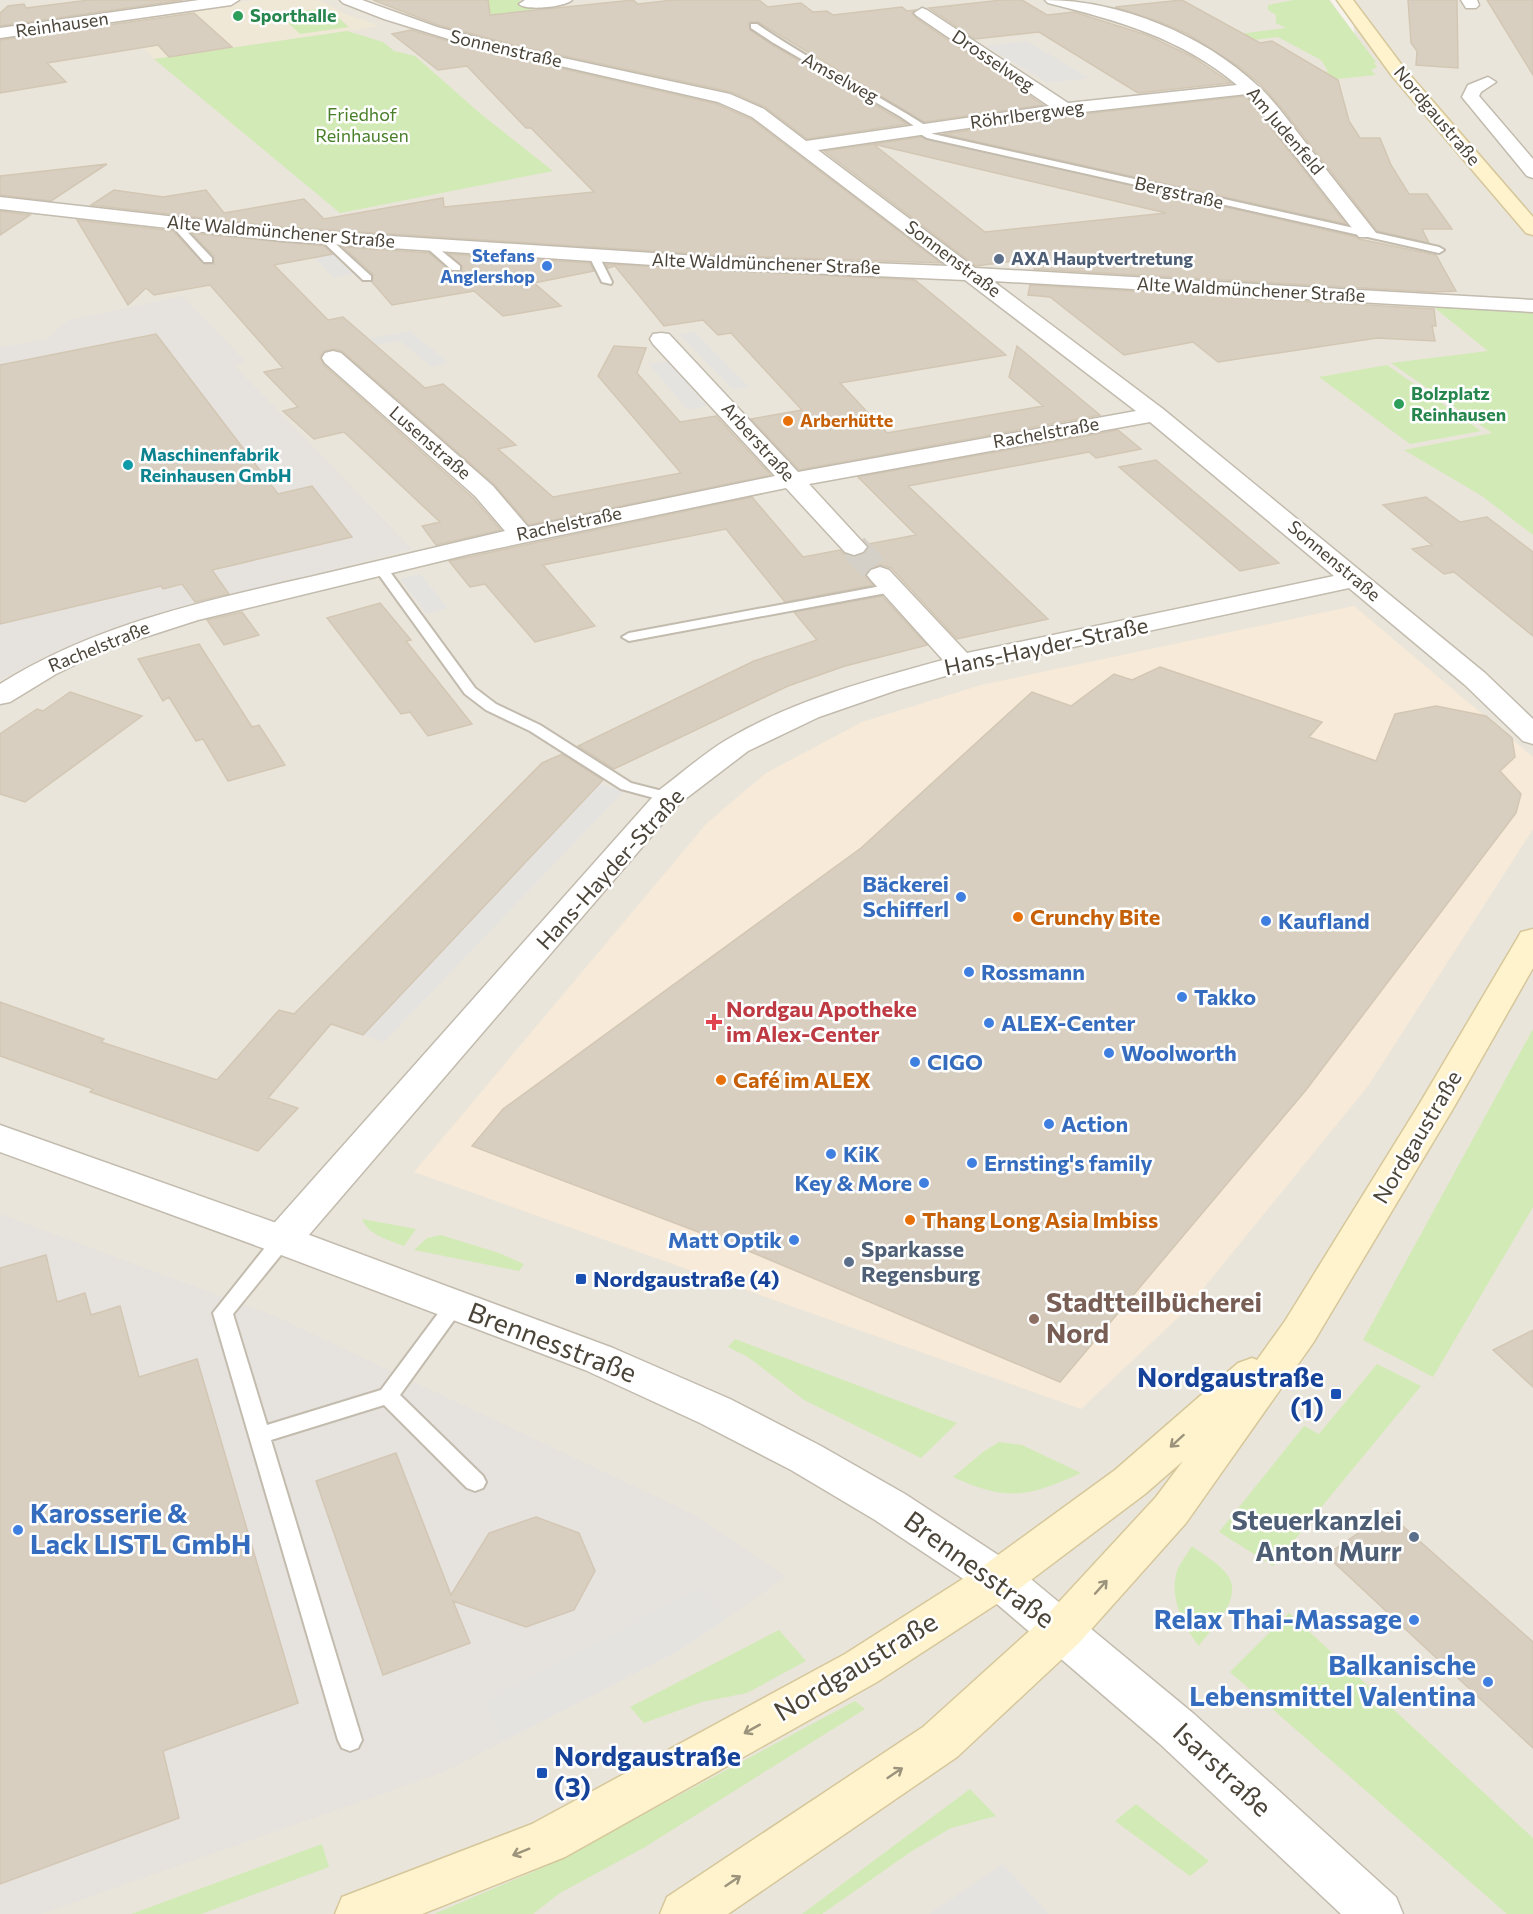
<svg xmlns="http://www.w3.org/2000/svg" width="1533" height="1914" font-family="Commissioner,sans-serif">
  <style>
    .residential { fill: #eae5da }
    .commercial { fill: #f7ead8 }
    .industrial { fill: #e6e2dd }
    .education { fill: #efe8d6 }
    .green { fill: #d2eab5 }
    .parking { fill: #e5e3e0 }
    .building { fill: #d8cfc1; stroke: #d3c7b4; stroke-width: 1.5 }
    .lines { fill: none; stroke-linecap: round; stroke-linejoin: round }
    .minor-tunnel { stroke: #d4d0c8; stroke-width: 28; stroke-dasharray: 28 14; stroke-linecap: butt }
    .service-casing { stroke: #c2bbae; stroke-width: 4 }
    .minor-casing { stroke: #c2bbae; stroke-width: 3 }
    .tertiary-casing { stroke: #c2bbae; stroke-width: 3 }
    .secondary-casing { stroke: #d6c79b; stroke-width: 3 }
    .service { fill: #fff; fill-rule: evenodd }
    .minor { fill: #fff; fill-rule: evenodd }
    .tertiary { fill: #fff; fill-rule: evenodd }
    .secondary { fill: #fff3cd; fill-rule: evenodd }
    .oneway { stroke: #9c937c }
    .leisure-dot { fill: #2e9e5b; stroke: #fff; stroke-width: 2 }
    .service-dot { fill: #5c6f8a; stroke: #fff; stroke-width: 2 }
    .shop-dot { fill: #3f7fe0; stroke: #fff; stroke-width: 2 }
    .food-dot { fill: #e8710a; stroke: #fff; stroke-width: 2 }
    .culture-dot { fill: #0f9aa8; stroke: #fff; stroke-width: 2 }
    .health-dot { fill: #e0444e; stroke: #fff; stroke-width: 2 }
    .transit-dot { fill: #1a4fb4; stroke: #fff; stroke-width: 2 }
    .education-dot { fill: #8d6e63; stroke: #fff; stroke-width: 2 }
    .labels { text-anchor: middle; stroke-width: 5; stroke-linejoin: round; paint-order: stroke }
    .far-leisure-label { font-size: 18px; font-weight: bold; fill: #27864d; stroke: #fff; text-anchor: start }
    .far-street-label { font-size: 18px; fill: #4b4439; stroke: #fff }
    .far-park-label { font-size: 18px; fill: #4a7f2a; stroke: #fff }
    .far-shop-label { font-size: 18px; font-weight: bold; fill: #366cbe; stroke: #fff; text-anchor: end }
    .far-service-label { font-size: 18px; font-weight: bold; fill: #4e5e75; stroke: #fff; text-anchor: start }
    .far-food-label { font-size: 18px; font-weight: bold; fill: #c56008; stroke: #fff; text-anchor: start }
    .far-culture-label { font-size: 18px; font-weight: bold; fill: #0d838f; stroke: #fff; text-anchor: start }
    .street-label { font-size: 22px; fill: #4b4439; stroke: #fff }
    .shop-label { font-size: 22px; font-weight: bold; fill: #366cbe; stroke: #fff; text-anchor: start }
    .food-label { font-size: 22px; font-weight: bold; fill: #c56008; stroke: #fff; text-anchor: start }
    .health-label { font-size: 22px; font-weight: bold; fill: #be3a42; stroke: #fff; text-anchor: start }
    .service-label { font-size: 22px; font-weight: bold; fill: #4e5e75; stroke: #fff; text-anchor: start }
    .transit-label { font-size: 22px; font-weight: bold; fill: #164399; stroke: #fff; text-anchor: start }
    .near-education-label { font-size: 27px; font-weight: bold; fill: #785e54; stroke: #fff; text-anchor: start }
    .near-street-label { font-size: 27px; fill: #4b4439; stroke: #fff }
    .near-transit-label { font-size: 27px; font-weight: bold; fill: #164399; stroke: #fff; text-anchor: end }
    .near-shop-label { font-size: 27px; font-weight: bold; fill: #366cbe; stroke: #fff; text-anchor: end }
    .near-service-label { font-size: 27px; font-weight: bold; fill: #4e5e75; stroke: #fff; text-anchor: end }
  </style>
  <rect width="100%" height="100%" fill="#f6f3ec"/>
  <path class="residential" d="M0,0h1330l25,35 -7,-35h185v1914h-1533z"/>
  <path class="commercial" d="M1354,606l179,151v72l-165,257 -183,225 -104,98 -667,-237 293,-349 59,-50 96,-51 119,-37z"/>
  <path class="industrial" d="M183,296l62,65 -11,4 178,184 -280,72 -85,34 -47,25v-333l47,-8 21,-19z
    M0,1214l277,103 418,198 91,62 -108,74 -234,121 -403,142h-41z"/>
  <path class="education" d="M255,0h64l26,14 35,12 -226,33 -36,-38z"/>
  <path class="green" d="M422,0h97l27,20 -63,11z
    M1294,0h35l47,62 -2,1 3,4 -6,3 5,5 -39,4 -13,-7 4,-1 -7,-11 -43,-23 -59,7 -11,-6 78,-10 -10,-5v-8l-8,-5v-5z
    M327,8l22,19 -49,7 -21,-20z
    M347,31l36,11 11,9 21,5 67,59 71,56 -213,42 -186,-154z
    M1435,305l98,6v224l-51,-39 -78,-46 88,-17 -101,-70 97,-12 -52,-42z
    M1387,365l94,66 -71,13 -91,-67z
    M1533,1029v178l-100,170 -70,-37z
    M362,1219l54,10 -12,17c-15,-6 -36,-11 -42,-27z
    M441,1235l58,18 25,11 -5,7 -105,-21 13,-12z
    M735,1339l222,84 -36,35 -117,-58 -56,-43 -20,-10z
    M1377,1364l44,22 -148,180 -54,-34 85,-106 15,8z
    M999,1442l23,3 59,28c-53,24 -73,29 -128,4l30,-25z
    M1192,1546c10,8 25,16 34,27 20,24 -13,53 -27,73 -16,-21 -30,-48 -22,-75 3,-8 10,-17 15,-25z
    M1289,1613l244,225v76h-26l-277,-242z
    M779,1630l27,31 -59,32 -45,9 -58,21 -14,-16z
    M855,1701l10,8 -220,138 -85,46 -27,21h-99l115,-49z
    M970,1789l26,27 -45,12 -39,23 -90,63h-20z
    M1136,1804l73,57 -19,15 -75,-55z
    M322,1844l7,23 -128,47h-70z"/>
  <path class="parking" d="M1027,41l62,37 -41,5 -62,-37z
    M323,244l30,30 -19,4 -29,-30z
    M410,331l38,31 -16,5 -32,-26 -61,10 -3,-6z
    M695,332l54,55 -17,2 -53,-55z
    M669,361l38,45 -20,4 -38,-46z
    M420,574l28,34 -21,6 -27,-35z
    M600,784l24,7 -240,251 -21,-7z
    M700,1588l26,31 -48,32 -174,90 -19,-39z
    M1003,1864l46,50h-120z"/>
  <path class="building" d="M89,0h94l-183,26v-13l8,-7 16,-2 2,4z
    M373,0h115l2,15 143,-15 5,4 35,-4h86l9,7 33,-4 12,9 14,-1 6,4 69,-8 5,4 8,-1 -3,3 4,5 127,87 -119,17 -166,-100h-9l1,8 21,14 136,80 -100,15 -42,-32 -34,-15 -213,-46 -80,-21z
    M1002,0h20l25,15 27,-3 73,23 46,22 38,26 -93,10 -99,-61 -64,7 -46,-31z
    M1182,0l78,43 12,-2 66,39 11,41 11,17h20l11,27 18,29h18l25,35h-30l7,14 -52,-12 -93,-120 -24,-27 -22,-18 -50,-32 -28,-12 -45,-15z
    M1408,0h49l1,68 -42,-3 1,-14 -6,-8z
    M1487,0h46v75z
    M194,13l38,34 -63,10 -11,-12 -111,18 19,19 -66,11v-53z
    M411,30l57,17 249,57 34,15 190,144 -227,-8 -431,-28 -192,-22 23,-15 49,7 43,-7 18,23 80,-14 20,20 119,-21 1,9 150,-15 -63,-64h-5l-59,-62 -29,4 -46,-36z
    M1246,96l100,128 -403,-90 122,-18z
    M921,137l435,100 3,2 77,16 20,36 -24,1 -398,-23 2,-11 -60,8 -152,-115 49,-7 112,88 181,-19 -293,-69z
    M107,164l-56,37 -51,-6v-19z
    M0,211l30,4 -30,20z
    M77,220l96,11 31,33h10v-8l-23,-23 133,13 9,8 -59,11 54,55 15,-3 82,71 18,-4 73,61 -18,4 55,48 128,-24 -83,-97 16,-30 32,2 -9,25 43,49 36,-6 55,59 -242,50 -35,-41 -152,-133 -8,-2 -10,2 -4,6 4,8 149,133 28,32 -65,15 -14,-19 18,-4 -96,-90 -30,7 -31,-28 15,-4 -34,-35 19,-4 -73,-83 -56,10 -8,-7 -18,17z
    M343,247l86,6 23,19h10v-6l-13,-12 141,9 4,8 -60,12 27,23 -58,10 -29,-25 -82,14 -20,-23 1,-8z
    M606,264l309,16 91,75 -166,28 47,50 156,-27 -34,-29 8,-31 83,69 -301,55 -48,-51 51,-9 -71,-77 -13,2 -15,-15 -39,6 -49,-60 -7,2z
    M1030,285l404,24 2,17h-4l3,15 -58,-3 -159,24 -25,-20 -69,13 -74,-58 -22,-2z
    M156,334l122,160 34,-8 40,51 -140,33 17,24 -34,8 -13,-18 -19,5 -2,-3 -161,38v-259z
    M1118,430l23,19 -45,9 -7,-6 -181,34 140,133 -91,20 -66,-71 -10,-3 -11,3 -5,6 8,11 -88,17 -59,-73 -183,36 52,61 -60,16 -50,-58 -15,3 -21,-26 303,-64 51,60 37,-7 4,4 11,3 10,-4 4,-6 -1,-3 48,-9 -58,-58z
    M1156,460l123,103 -39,8 -121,-104z
    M1426,497l34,25 27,-5 46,35v84l-79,-64 -10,2 -32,-25 20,-4 -49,-40z
    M882,596l45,49 -82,21 -57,20 -174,83 -36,-23 176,-85 63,-21 -23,-28z
    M380,603l31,37 -5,1 66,83 -44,12 -18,-24 -9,2 -74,-96z
    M242,612l17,23 -35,10 -17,-25z
    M199,644l53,83 7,-2 26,40 -57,16 -25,-42 -7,2 -27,-44 -6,4 -25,-42z
    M1160,667l162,55 -13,15 67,24 19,-47 41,-8 50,10 26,22 3,19 -15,14 21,23 -5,19 -210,277 -246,292 -309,-130 -279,-106 31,-37 358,-261 171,-156 39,14 43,-32 18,6z
    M70,692l72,24 -117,86 -25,-8v-60l37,-25 6,2z
    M562,754l41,26 -240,255 -32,-11 -63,74 30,10 -40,43 -168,-59 3,-3 -93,-33v-54l104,37 -3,3 116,38 62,-70 15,4 248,-251z
    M46,1255l11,47 28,-9 6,22 29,-9 19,71 58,-18 101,344 -135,48 16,67 -179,66v-616z
    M1533,1330v57l-40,-37z
    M396,1453l55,142 38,-62 47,-16 43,16 16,38 -21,39 -48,17 -73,-26 17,42 -87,32 -67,-194z
    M1388,1513l145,129v106l-207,-193z"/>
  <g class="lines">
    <path class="minor-tunnel" d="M854,547l26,28"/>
    <g class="service-casing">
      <path id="service" d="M751,24h6c55,38 115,67 171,103v4l5,3 506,113 5,3 -5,3 -512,-115 -10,-6v-4l-16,-11 -129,-75 -21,-14z
        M172,222h6l34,36v4h-8l-32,-36z
        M321,236h6l44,40v4h-8l-42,-40z
        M426,243h6l28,23v4h-8l-26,-23z
        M590,254l9,2 13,26 -1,2 -9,-2 -13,-26z
        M380,564l5,1 90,123 21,16 44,21 91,58 43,11 3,3 -3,3 -5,2 -48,-13 -91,-58 -44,-21 -21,-16 -91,-126z
        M892,584l5,1 2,3 -2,3 -268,50 -7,-4 7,-4z
        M282,1233l7,2 3,5 -3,5 -56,69 34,111 114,-35 67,-90 7,-2 7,2 3,5 -65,90 83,81 3,6 -3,6 -8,3 -8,-3 -83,-83 -113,35 91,300 -4,8 -8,3 -8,-3 -4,-8 -125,-427 62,-78z"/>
    </g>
    <g class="minor-casing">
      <path id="minor" d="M340,0h22l75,27 80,21 213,46 34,15 42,32 243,-35 -132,-90 -3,-3 8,-5 5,2 141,93 169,-18c-55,-47 -121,-65 -189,-82l-3,-3c75,0 159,35 213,86 18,16 32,37 47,56 22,29 45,58 68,87l3,4 -3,4h-14l-112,-143 -182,20 -247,36 157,118 558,32v12l-540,-31 170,128 322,264 48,46v25l-10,-3 -58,-56 -116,-97 -383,82 -69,20 -78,27 -71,34 -68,52 -384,447 -14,4 -14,-4 -5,-10 5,-10 390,-439c23,-17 46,-38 70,-52 66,-39 142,-59 215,-79l-72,-80 -4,-5 4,-5 9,-3 9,3 78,83 367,-77 -184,-154 -341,62 58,63 -4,5 -9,3 -9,-3 -59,-64 -316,66 -272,66 -93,30 -49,24 -46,28 -10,2v-20c96,-60 205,-83 314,-108 64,-15 127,-30 191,-45l-30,-35 -150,-133 -3,-5 3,-5 8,-2 8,2 152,133 35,41 247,-51 -122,-132 -3,-5 3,-5 8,-1 8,1 129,138 338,-61 -171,-131 -251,-11 -431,-28 -283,-32v-12l283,32 431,28 234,9 -196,-149 -34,-15 -250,-57 -84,-26 -41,-16z
        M525,0h47c-7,7 -46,11 -53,4z
        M1461,0h16l2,5 -3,3h-10z
        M1488,77l8,5 -15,10 -2,4 54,63v19l-6,-2 -65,-79 6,-12z"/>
    </g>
    <g class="tertiary-casing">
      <path id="tertiary" d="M199,0h40l-8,5 -231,33v-10z
        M0,1125l296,105 317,118 117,51 91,47 84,48 110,72 179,148 202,183 7,17h-62l-181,-170 -177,-152 -108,-72 -84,-50 -91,-47 -115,-53 -317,-120 -268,-98z"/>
    </g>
    <g class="secondary-casing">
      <path id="secondary" d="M1337,0h16l51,68 129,149v18l-7,-2 -134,-157z
        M1533,929v39l-79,139 -141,236 -127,180 -108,121 -121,113 -229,157h-68l7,-17 256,-170 123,-111 110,-119 27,-36 -38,33 -130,98 -138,90 -312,175 -143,57h-87l7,-17 190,-73 313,-170 138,-88 132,-96 123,-107 14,-5 5,2 28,-39 135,-218 97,-164 4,-7z"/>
    </g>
    <use href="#service" class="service"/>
    <use href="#minor" class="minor"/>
    <use href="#tertiary" class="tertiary"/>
    <use href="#secondary" class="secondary"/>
  </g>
  <defs><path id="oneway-shaft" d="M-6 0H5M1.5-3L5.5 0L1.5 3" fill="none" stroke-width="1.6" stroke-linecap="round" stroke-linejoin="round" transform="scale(1.5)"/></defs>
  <g class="oneway">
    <use href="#oneway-shaft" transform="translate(1177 1441) rotate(138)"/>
    <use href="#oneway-shaft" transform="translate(1101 1587) rotate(-48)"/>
    <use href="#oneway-shaft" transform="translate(752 1729) rotate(151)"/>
    <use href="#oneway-shaft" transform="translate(895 1773) rotate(-34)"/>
    <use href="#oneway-shaft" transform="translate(521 1852) rotate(158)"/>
    <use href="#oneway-shaft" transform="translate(733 1881) rotate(-34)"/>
  </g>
  <g class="leisure-dot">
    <circle cx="238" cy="16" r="6"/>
    <circle cx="1399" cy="404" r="6"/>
  </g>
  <g class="service-dot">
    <circle cx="999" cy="259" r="6"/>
    <circle cx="849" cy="1262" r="6"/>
    <circle cx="1414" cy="1537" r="6"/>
  </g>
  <g class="shop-dot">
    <circle cx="547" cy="266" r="6"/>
    <circle cx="961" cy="897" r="6"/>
    <circle cx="1266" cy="921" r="6"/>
    <circle cx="969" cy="972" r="6"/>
    <circle cx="1182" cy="997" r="6"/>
    <circle cx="989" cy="1023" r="6"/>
    <circle cx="1109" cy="1053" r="6"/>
    <circle cx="915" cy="1062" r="6"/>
    <circle cx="1049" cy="1124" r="6"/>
    <circle cx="831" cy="1154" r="6"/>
    <circle cx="972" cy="1163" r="6"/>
    <circle cx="924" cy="1183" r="6"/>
    <circle cx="794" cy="1240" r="6"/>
    <circle cx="18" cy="1530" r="6"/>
    <circle cx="1414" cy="1620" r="6"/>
    <circle cx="1488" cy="1682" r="6"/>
  </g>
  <g class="food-dot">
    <circle cx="788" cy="421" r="6"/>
    <circle cx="1018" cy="917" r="6"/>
    <circle cx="721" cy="1080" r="6"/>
    <circle cx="910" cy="1220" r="6"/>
  </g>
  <circle class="culture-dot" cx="128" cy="465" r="6"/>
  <path class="health-dot" d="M711 1013h6v6h6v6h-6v6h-6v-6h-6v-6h6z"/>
  <g class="transit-dot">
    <rect x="575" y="1273" width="12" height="12" rx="3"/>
    <rect x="1330" y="1388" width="12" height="12" rx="3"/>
    <rect x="536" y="1767" width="12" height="12" rx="3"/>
  </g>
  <circle class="education-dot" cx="1034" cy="1319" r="6"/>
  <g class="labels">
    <g class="far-leisure-label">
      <text x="250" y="22">Sporthalle</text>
      <text x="1411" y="400">Bolzplatz<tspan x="1411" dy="21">Reinhausen</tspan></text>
    </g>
    <g class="far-street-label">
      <text transform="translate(62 25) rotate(-8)" y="6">Reinhausen</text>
      <text transform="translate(506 49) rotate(13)" y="6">Sonnenstraße</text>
      <text transform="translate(993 61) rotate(34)" y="6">Drosselweg</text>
      <text transform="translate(840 78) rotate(29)" y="6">Amselweg</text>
      <text transform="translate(1027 115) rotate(-8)" y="6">Röhrlbergweg</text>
      <text transform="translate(1437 116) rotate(50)" y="6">Nordgaustraße</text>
      <text transform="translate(1285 131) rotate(50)" y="6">Am Judenfeld</text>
      <text transform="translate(1179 193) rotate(13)" y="6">Bergstraße</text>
      <text transform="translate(281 232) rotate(5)" y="6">Alte Waldmünchener Straße</text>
      <text transform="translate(953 259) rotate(37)" y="6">Sonnenstraße</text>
      <text transform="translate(766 264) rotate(2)" y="6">Alte Waldmünchener Straße</text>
      <text transform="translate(1251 290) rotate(3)" y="6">Alte Waldmünchener Straße</text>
      <text transform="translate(1046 433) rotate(-10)" y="6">Rachelstraße</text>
      <text transform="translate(758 442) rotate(48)" y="6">Arberstraße</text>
      <text transform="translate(430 443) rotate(41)" y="6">Lusenstraße</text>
      <text transform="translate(569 524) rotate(-12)" y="6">Rachelstraße</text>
      <text transform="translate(1334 561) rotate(40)" y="6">Sonnenstraße</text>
      <text transform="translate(99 647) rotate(-22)" y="6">Rachelstraße</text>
    </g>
    <g class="far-park-label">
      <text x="362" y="121">Friedhof<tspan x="362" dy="21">Reinhausen</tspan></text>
    </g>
    <g class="far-shop-label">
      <text x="535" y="262">Stefans<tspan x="535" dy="21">Anglershop</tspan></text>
    </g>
    <g class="far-service-label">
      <text x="1011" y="265">AXA Hauptvertretung</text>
    </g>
    <g class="far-food-label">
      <text x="800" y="427">Arberhütte</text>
    </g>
    <g class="far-culture-label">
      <text x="140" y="461">Maschinenfabrik<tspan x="140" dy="21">Reinhausen GmbH</tspan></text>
    </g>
    <g class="street-label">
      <text transform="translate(1046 646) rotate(-12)" y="8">Hans-Hayder-Straße</text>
      <text transform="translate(610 869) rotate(-48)" y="8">Hans-Hayder-Straße</text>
      <text transform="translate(1417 1137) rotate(-59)" y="8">Nordgaustraße</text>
    </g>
    <g class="shop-label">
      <text x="949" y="892" text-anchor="end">Bäckerei<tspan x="949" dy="25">Schifferl</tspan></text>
      <text x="1278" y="929">Kaufland</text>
      <text x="981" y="980">Rossmann</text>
      <text x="1194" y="1005">Takko</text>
      <text x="1001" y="1031">ALEX-Center</text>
      <text x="1121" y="1061">Woolworth</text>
      <text x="927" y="1070">CIGO</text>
      <text x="1061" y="1132">Action</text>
      <text x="843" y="1162">KiK</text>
      <text x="984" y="1171">Ernsting's family</text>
      <text x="912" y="1191" text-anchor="end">Key &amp; More</text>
      <text x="782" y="1248" text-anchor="end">Matt Optik</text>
    </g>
    <g class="food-label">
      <text x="1030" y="925">Crunchy Bite</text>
      <text x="733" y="1088">Café im ALEX</text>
      <text x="922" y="1228">Thang Long Asia Imbiss</text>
    </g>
    <g class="health-label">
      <text x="726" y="1017">Nordgau Apotheke<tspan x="726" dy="25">im Alex-Center</tspan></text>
    </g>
    <g class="service-label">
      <text x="861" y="1257">Sparkasse<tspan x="861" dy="25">Regensburg</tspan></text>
    </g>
    <g class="transit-label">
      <text x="593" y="1287">Nordgaustraße (4)</text>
    </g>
    <g class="near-education-label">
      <text x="1046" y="1312">Stadtteilbücherei<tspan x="1046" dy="31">Nord</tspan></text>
    </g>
    <g class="near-street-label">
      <text transform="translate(552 1343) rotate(21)" y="9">Brennesstraße</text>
      <text transform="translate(979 1570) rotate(36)" y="9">Brennesstraße</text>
      <text transform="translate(856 1667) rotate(-31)" y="9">Nordgaustraße</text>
      <text transform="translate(1222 1770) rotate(43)" y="9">Isarstraße</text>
    </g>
    <g class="near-transit-label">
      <text x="1324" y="1387">Nordgaustraße<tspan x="1324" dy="31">(1)</tspan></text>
      <text x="554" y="1766" text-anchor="start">Nordgaustraße<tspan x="554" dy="31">(3)</tspan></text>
    </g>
    <g class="near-shop-label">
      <text x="30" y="1523" text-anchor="start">Karosserie &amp;<tspan x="30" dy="31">Lack LISTL GmbH</tspan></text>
      <text x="1402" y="1629">Relax Thai-Massage</text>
      <text x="1476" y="1675">Balkanische<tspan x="1476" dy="31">Lebensmittel Valentina</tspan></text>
    </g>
    <g class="near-service-label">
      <text x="1402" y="1530">Steuerkanzlei<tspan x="1402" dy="31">Anton Murr</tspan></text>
    </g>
  </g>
</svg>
